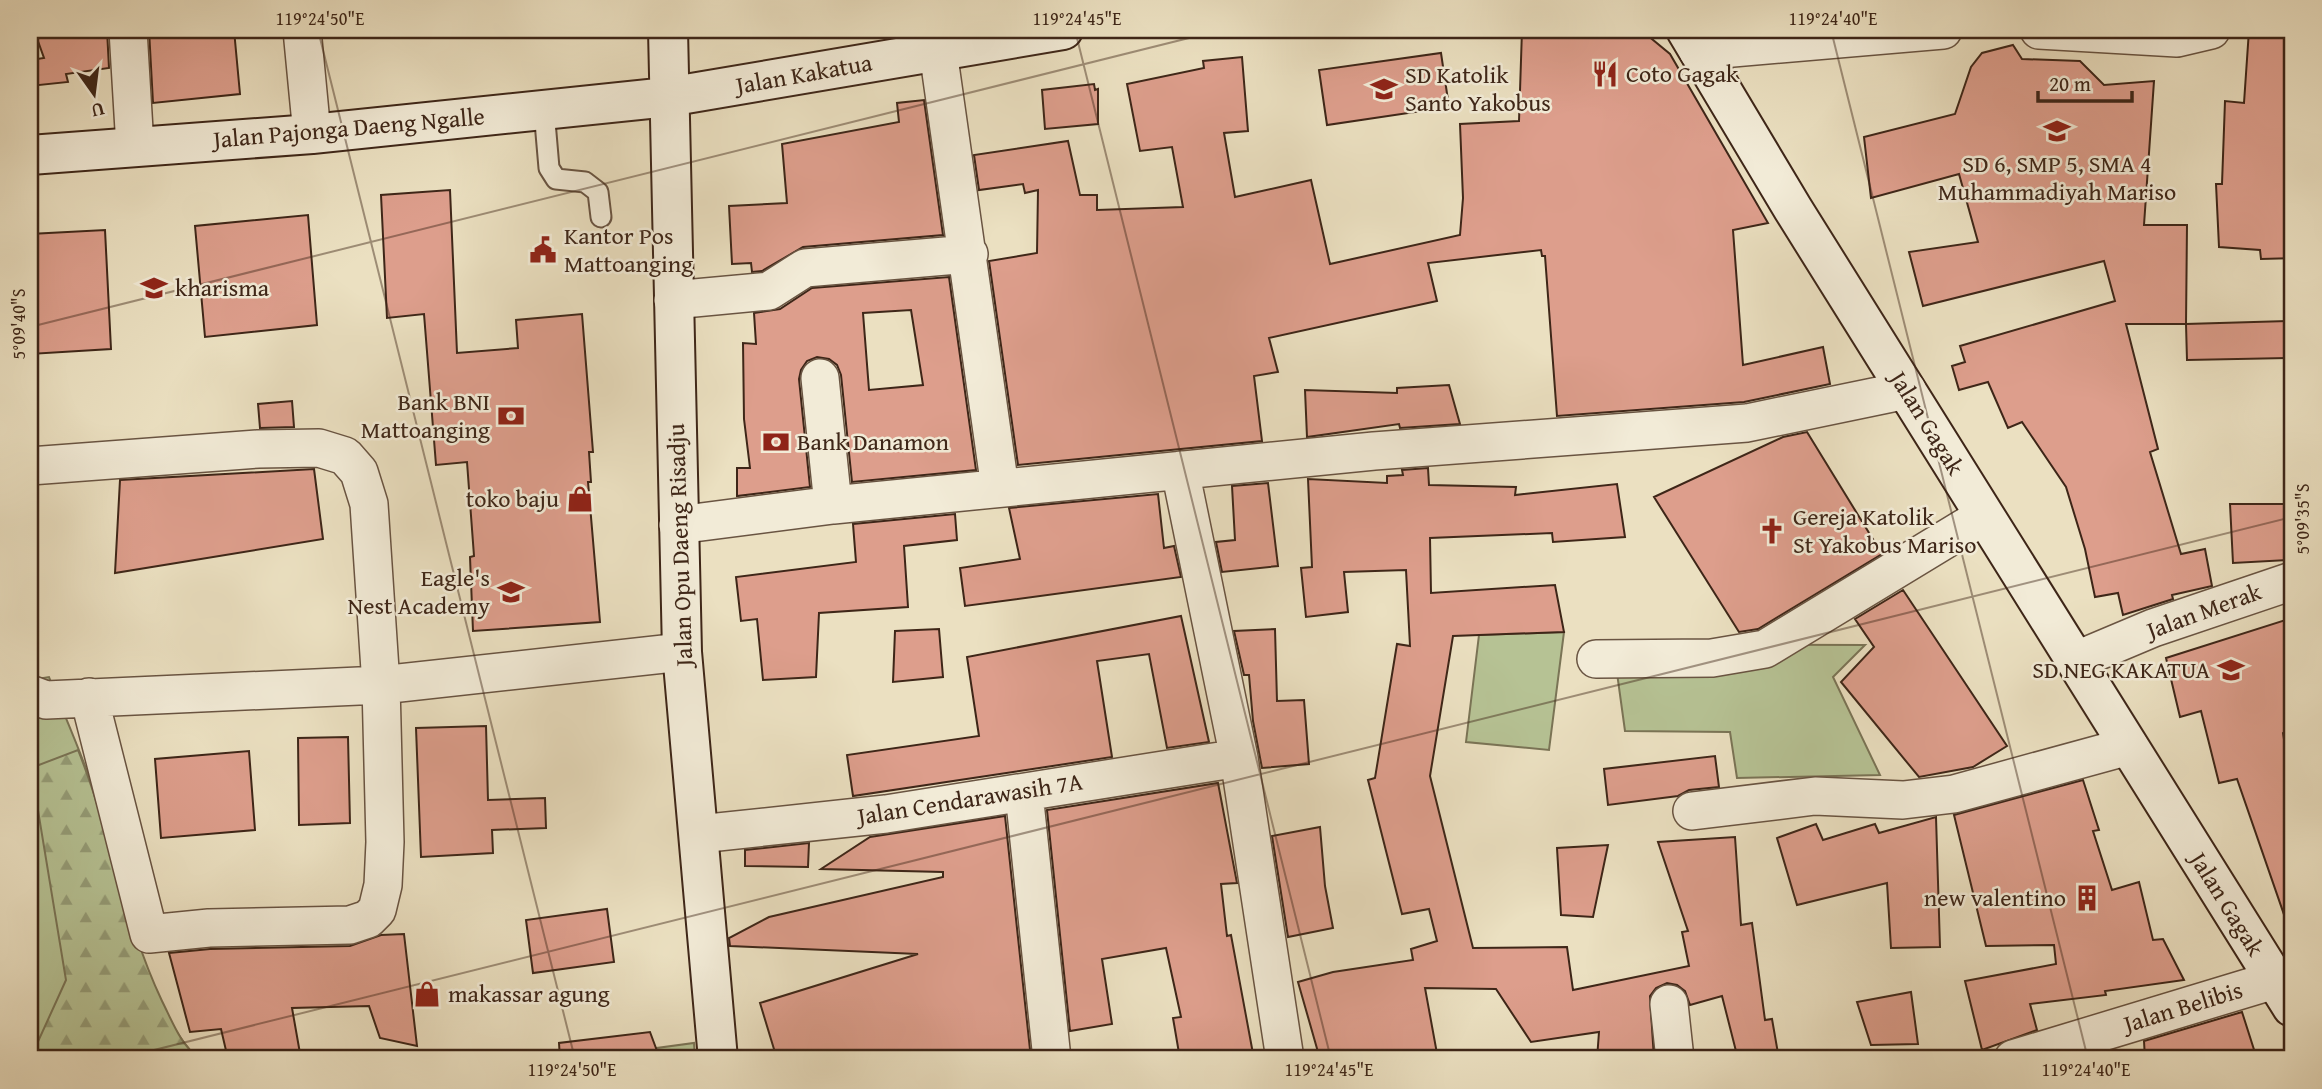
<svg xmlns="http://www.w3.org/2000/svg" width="2322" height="1089" font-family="'Gentium Book Plus',serif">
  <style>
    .green { fill: #b6c294; stroke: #7a7456; stroke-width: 2 }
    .forest { fill: url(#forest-firs); stroke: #7a7456; stroke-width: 2 }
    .building { fill: #dd9e8c; stroke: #3e2618; stroke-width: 2; fill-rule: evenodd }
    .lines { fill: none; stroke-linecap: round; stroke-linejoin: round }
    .service-casing { stroke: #695442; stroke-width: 23 }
    .minor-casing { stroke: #695442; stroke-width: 40 }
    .secondary-casing { stroke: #3e2618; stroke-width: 42 }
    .service { stroke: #f2ebd7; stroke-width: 19 }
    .minor { stroke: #f2ebd7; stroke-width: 37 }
    .secondary { stroke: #f2ebd7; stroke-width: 38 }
    .ticks { fill: none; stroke: #3e2618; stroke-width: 2; stroke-opacity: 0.45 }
    .labels { text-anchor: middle; stroke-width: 5; stroke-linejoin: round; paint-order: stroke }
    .street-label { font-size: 24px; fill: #3e2618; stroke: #f2ebd7 }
    .poi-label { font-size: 24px; fill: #3e2618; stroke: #f2ebd7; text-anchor: start }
    .neatline { fill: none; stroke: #3e2618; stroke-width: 2.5 }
    .ticks-label { font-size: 18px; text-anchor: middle; fill: #3e2618 }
  </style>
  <defs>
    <pattern id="forest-firs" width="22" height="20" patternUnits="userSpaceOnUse" patternTransform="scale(1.75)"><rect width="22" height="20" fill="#b6c294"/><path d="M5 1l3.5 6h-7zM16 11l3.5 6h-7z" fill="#959d78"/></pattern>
  </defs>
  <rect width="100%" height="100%" fill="#ebe0c1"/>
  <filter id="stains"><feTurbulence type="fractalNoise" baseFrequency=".00286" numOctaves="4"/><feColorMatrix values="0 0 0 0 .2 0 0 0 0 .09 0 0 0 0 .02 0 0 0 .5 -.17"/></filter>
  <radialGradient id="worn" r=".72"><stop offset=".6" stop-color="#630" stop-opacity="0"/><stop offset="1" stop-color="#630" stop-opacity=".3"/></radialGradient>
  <path class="green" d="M1564,632l-15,118 -83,-8 13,-107z
    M1613,644l252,1 -32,32 47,98 -143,3 -7,-46 -105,-1z
    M49,677c15,38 33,76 45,115 23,71 51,220 105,267h-169v-379z
    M694,1043l1,16h-120z"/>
  <path class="forest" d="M78,750c33,82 46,171 84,251 11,22 18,42 37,58h-169v-10l6,-3 30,-66 -35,-212z"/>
  <path class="building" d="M34,30h73l2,38 -43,6 2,8 -38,4v-26l14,-2z
    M149,30h85l6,64 -87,9z
    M1522,30h119l29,24 98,169 -35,7 10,135 80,-18 7,37 -86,18 -187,14 -12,-160h-3l-1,-6 -113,13 9,38 -168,37 9,34 -24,4 8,65 -244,24 -29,-204 48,-8 1,-63 -13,3 -2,-9 -44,6 -5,-35 94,-14 12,54h17v15l86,-3 -11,-60 -32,4 -13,-67 77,-16 -1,-7 39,-4 6,74 -24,2 11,64 76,-17 19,84 130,-29 3,-37 -3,-74 59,-3z
    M2249,30h42l-6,76 7,1 -4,82h4v69l-31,1 -1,-9 -41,-3 -3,-63h6l3,-83 19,2z
    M2013,45l9,14 58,2 24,24 50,-4 -10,144h43l-1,99h-60l32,125 -8,3 31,102 24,-5 7,37 -40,9 1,4 -50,16 -5,-22 -23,4 -10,-48 -19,-62 -44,-65 -14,6 -20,-46 -29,8 -7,-24 13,-4 -5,-16 155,-45 -11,-40 -181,45 -14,-54 69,-10 -19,-68 -88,24 -7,-61 91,-23 16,-47 11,-14z
    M1441,53l8,54 -122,18 -8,-55z
    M1094,84l1,6 3,-1v35l-53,5 -3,-39z
    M924,100l19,135 -140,12 -41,24 -10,1 -1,-9 -19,1 -3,-58 58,-3 -5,-59 117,-22 -2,-19z
    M450,190l7,163 61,-5 -2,-28 66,-6 11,138h-4l2,30h-3l12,140 -127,9 -3,-74 4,-1 -7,-94 -31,3 -12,-151 -37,4 -6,-123z
    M308,215l9,110 -112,12 -10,-111z
    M105,230l6,119 -81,5v-120z
    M949,277l27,193 -124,12 -11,-107 -4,-10 -8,-6 -12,-2 -10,4 -6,9 -2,9 11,108 -73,9v-28h13l-6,-49 -1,-76 13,1 -2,-31 26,-4 32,-21zM911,310l12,75 -54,5 -6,-77z
    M2292,321v37l-105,2 -1,-36z
    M1449,385l11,39 -60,4 -1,-4 -92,13 -2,-47 92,3v-5z
    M292,401l2,26 -34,1 -2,-24z
    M1807,432l75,122 -124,75 -19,3 -85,-135 129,-60z
    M1428,468l1,17 87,2 -1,8 102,-11 8,53 -72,5 -1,-9 -122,5 1,55 124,-8 9,47 -111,4 -23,140 43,172 94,-1 6,43 116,-24 -7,-34 6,-1 -30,-89 77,-5 6,88 11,-2 13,97 7,-1 7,40h-41l-16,-63 -32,9 -5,-14 -8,-6 -10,-2 -11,5 -6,8 4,63h-57l2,-27 -68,10 -35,-53 -71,-1 13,71h-118l-22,-77 35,-10 80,-12 -2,-11 26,-8 -8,-32 -27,5 -34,-134 7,-2 22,-134 13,2 -4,-76 -62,2 4,40 -42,5 -5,-49 11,-1 -4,-88 79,4v-7l16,-1 -1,-5z
    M314,469l9,70 -208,34 5,-93z
    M1268,483l10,83 -56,6 -6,-30 19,-2 -3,-54z
    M1158,494l6,54 10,-2 7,31 -216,29 -5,-38 60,-9 -11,-51z
    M2230,504h56l3,56 -56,3z
    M955,514l2,26 -53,6 4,61 -89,6 -3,64 -53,3 -6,-61 -16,2 -5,-44 120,-15 -3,-38z
    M1903,590l104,156 -34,21 -54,10 -78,-95 33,-35 -19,-28z
    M1181,616l28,126 -42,6 -18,-94 -52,7 15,96 -259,39 -6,-41 132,-19 -12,-79z
    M2292,618v111l-9,4 9,55v140l-3,1 -52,-150 -18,4 -18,-72 -21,6 -14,-59z
    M939,629l4,48 -50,5 2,-51z
    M1275,629l2,72 27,-1 5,64 -47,4 -9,-47 -4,-46h-5l-10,-44z
    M486,726l2,74 57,-2 1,30 -54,2 1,23 -72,4 -5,-129z
    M348,737l2,86 -51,2 -1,-87z
    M249,751l6,79 -94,8 -6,-79z
    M1715,756l4,31 -30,3 -11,6 -70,9 -4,-36z
    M2083,780l16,50 -6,1 19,59 27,-8 14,58 10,-1 21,41 -79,11 1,4 -76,9 7,26 -55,20 -17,-69 91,-17 -2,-19 -68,1 -32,-131z
    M1218,783l19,100 -16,1 6,52 4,-1 23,124h-74l-7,-41 8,-1 -15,-69 -64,11 10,65 -42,7 -23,-221z
    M1005,816l26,243h-254l-17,-56 158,-49 -188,-8 -1,-8 40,-21 174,-40v-5l-122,-3 49,-32z
    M1936,817l4,130 -49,1 -4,-65 -90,22 -20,-67 39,-14 7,16 52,-16 4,9z
    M1320,827l5,59 8,42 -45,9 -16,-101z
    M809,843l-1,24 -63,-1v-16z
    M1608,845l-15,72 -32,-2 -4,-67z
    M607,909l7,53 -81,11 -7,-53z
    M404,934l13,112 -37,-8 -11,-32 -77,2 9,51h-73l-7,-30 -31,3 -21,-79 41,-4 140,-3 31,-11z
    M1911,992l7,52 -47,1 -14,-43z
    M2242,1012l15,47h-112l-1,-18z
    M650,1032l10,27h-100l-1,-16z"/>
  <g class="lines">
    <g class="service-casing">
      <path id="service" d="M544,110l5,58 7,11 29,3 13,10 3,25"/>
    </g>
    <g class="minor-casing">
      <path id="minor" d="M128,30l7,117
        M302,30l10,104
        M2039,30l138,8 34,-8
        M938,51l62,437
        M1698,51l245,-21
        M673,300l96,-9 36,-23 164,-14
        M820,378l13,127
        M30,466l228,-17 61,-1 26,8 14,16 10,32 12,181 4,157 -2,43 -6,25 -9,9 -18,6 -141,3 -60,6 -60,-237
        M1180,470l59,288 46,301
        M678,525l155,-20 541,-54 373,-28 160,-33
        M1596,659l116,-1 53,-9 219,-133
        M2077,660l76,-32 139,-47
        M30,694l16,6 335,-15 301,-33
        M1024,793l28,266
        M1692,811l123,-15 88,4 51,-6 175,-48
        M699,834l187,-20 353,-56
        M1669,1004l6,55
        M2013,1059l261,-79"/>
    </g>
    <g class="secondary-casing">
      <path id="secondary" d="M668,30l14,622 36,407
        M1686,30l107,179 499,798
        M30,155l282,-21 356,-37 395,-67"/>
    </g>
    <use href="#service" class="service"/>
    <use href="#minor" class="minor"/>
    <use href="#secondary" class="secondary"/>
  </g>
  <path class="ticks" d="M318,30l257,1029M1075,30l256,1029M1831,30l257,1029M30,327l1191,-297M118,1059l2174,-542"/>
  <defs>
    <g id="restaurant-bare" transform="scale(2.1)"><path d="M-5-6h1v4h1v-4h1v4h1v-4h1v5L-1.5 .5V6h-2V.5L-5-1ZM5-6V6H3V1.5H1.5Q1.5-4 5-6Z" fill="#8f2418" stroke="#f2ebd7" stroke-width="2.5" paint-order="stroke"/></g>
    <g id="school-bare" transform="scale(2.1)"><path d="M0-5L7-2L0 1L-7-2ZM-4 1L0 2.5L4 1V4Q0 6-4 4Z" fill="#8f2418" stroke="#f2ebd7" stroke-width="2.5" paint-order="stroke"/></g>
    <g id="civic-bare" transform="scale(2.1)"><path d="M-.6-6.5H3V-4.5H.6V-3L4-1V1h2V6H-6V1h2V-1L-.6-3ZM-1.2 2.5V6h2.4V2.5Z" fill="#8f2418" stroke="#f2ebd7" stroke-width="2.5" paint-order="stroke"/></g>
    <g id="university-bare" transform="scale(2.1)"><path d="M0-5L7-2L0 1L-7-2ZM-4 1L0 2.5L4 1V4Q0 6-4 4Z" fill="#8f2418" stroke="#f2ebd7" stroke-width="2.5" paint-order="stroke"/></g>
    <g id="bank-bare" transform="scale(2.1)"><path d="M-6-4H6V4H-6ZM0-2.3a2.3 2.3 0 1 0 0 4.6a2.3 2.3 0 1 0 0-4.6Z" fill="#8f2418" stroke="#f2ebd7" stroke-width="2.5" paint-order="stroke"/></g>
    <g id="shop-bare" transform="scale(2.1)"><path d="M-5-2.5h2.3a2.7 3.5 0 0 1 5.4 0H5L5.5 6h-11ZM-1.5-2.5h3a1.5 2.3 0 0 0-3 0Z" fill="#8f2418" stroke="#f2ebd7" stroke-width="2.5" paint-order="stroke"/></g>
    <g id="church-bare" transform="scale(2.1)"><path d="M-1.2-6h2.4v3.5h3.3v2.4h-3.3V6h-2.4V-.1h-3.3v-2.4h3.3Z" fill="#8f2418" stroke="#f2ebd7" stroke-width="2.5" paint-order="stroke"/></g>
    <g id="building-bare" transform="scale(2.1)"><path d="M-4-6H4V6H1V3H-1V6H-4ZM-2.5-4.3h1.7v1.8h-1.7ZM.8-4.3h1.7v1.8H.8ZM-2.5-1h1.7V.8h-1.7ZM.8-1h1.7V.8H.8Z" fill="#8f2418" stroke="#f2ebd7" stroke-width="2.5" paint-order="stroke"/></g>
  </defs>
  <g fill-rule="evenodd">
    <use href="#restaurant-bare" x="1605" y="74"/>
    <use href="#school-bare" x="1384" y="89"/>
    <use href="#school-bare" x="2057" y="131"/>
    <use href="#civic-bare" x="543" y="250"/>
    <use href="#university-bare" x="154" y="288"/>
    <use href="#bank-bare" x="511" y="416"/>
    <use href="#bank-bare" x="776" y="442"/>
    <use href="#shop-bare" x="580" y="499"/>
    <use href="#church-bare" x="1772" y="531"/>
    <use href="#school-bare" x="511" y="592"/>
    <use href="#school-bare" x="2231" y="670"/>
    <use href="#building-bare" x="2087" y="898"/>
    <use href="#shop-bare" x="427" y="994"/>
  </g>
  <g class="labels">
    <g class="street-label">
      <text transform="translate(804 74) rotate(-10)" y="8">Jalan Kakatua</text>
      <text transform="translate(349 128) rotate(-5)" y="8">Jalan Pajonga Daeng Ngalle</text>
      <text transform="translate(1927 423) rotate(58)" y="8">Jalan Gagak</text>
      <text transform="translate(680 545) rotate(-92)" y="8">Jalan Opu Daeng Risadju</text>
      <text transform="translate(2204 611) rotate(-20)" y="8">Jalan Merak</text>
      <text transform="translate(970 799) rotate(-9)" y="8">Jalan Cendarawasih 7A</text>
      <text transform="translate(2227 904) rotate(58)" y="8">Jalan Gagak</text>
      <text transform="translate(2183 1007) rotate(-17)" y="8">Jalan Belibis</text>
    </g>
    <g class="poi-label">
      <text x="1626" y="82">Coto Gagak</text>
      <text x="1405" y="83">SD Katolik<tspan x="1405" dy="28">Santo Yakobus</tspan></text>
      <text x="2057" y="172" text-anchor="middle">SD 6, SMP 5, SMA 4<tspan x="2057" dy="28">Muhammadiyah Mariso</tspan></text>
      <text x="564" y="244">Kantor Pos<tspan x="564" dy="28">Mattoanging</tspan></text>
      <text x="175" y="296">kharisma</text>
      <text x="490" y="410" text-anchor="end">Bank BNI<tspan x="490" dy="28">Mattoanging</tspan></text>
      <text x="797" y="450">Bank Danamon</text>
      <text x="559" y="507" text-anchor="end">toko baju</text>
      <text x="1793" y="525">Gereja Katolik<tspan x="1793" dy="28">St Yakobus Mariso</tspan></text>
      <text x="490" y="586" text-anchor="end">Eagle's<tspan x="490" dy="28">Nest Academy</tspan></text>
      <text x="2210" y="678" text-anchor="end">SD NEG KAKATUA</text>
      <text x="2066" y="906" text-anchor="end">new valentino</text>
      <text x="448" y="1002">makassar agung</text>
    </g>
  </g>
  <rect width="2322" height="1089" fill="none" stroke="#ebe0c1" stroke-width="77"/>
  <g transform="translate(94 94) rotate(166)" stroke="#f2ebd7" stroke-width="5" paint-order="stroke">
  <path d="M0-5L12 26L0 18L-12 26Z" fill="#3e2618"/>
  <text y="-10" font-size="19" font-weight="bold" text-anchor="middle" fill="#3e2618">U</text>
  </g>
  <path d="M2038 91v10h94v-10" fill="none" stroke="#3e2618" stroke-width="3.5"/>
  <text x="2049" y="91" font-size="21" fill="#3e2618" stroke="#f2ebd7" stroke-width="5" paint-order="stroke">20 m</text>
  <rect x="38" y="38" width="2246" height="1012" class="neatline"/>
  <g class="ticks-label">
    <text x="320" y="25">119°24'50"E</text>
    <text x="1077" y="25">119°24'45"E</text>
    <text x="1833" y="25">119°24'40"E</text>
    <text transform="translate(19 324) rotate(-90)" y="6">5°09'40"S</text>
    <text transform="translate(2303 519) rotate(-90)" y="6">5°09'35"S</text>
    <text x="572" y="1076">119°24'50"E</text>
    <text x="1329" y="1076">119°24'45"E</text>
    <text x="2086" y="1076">119°24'40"E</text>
  </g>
  <rect width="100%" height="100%" filter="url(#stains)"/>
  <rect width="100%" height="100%" fill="url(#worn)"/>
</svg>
